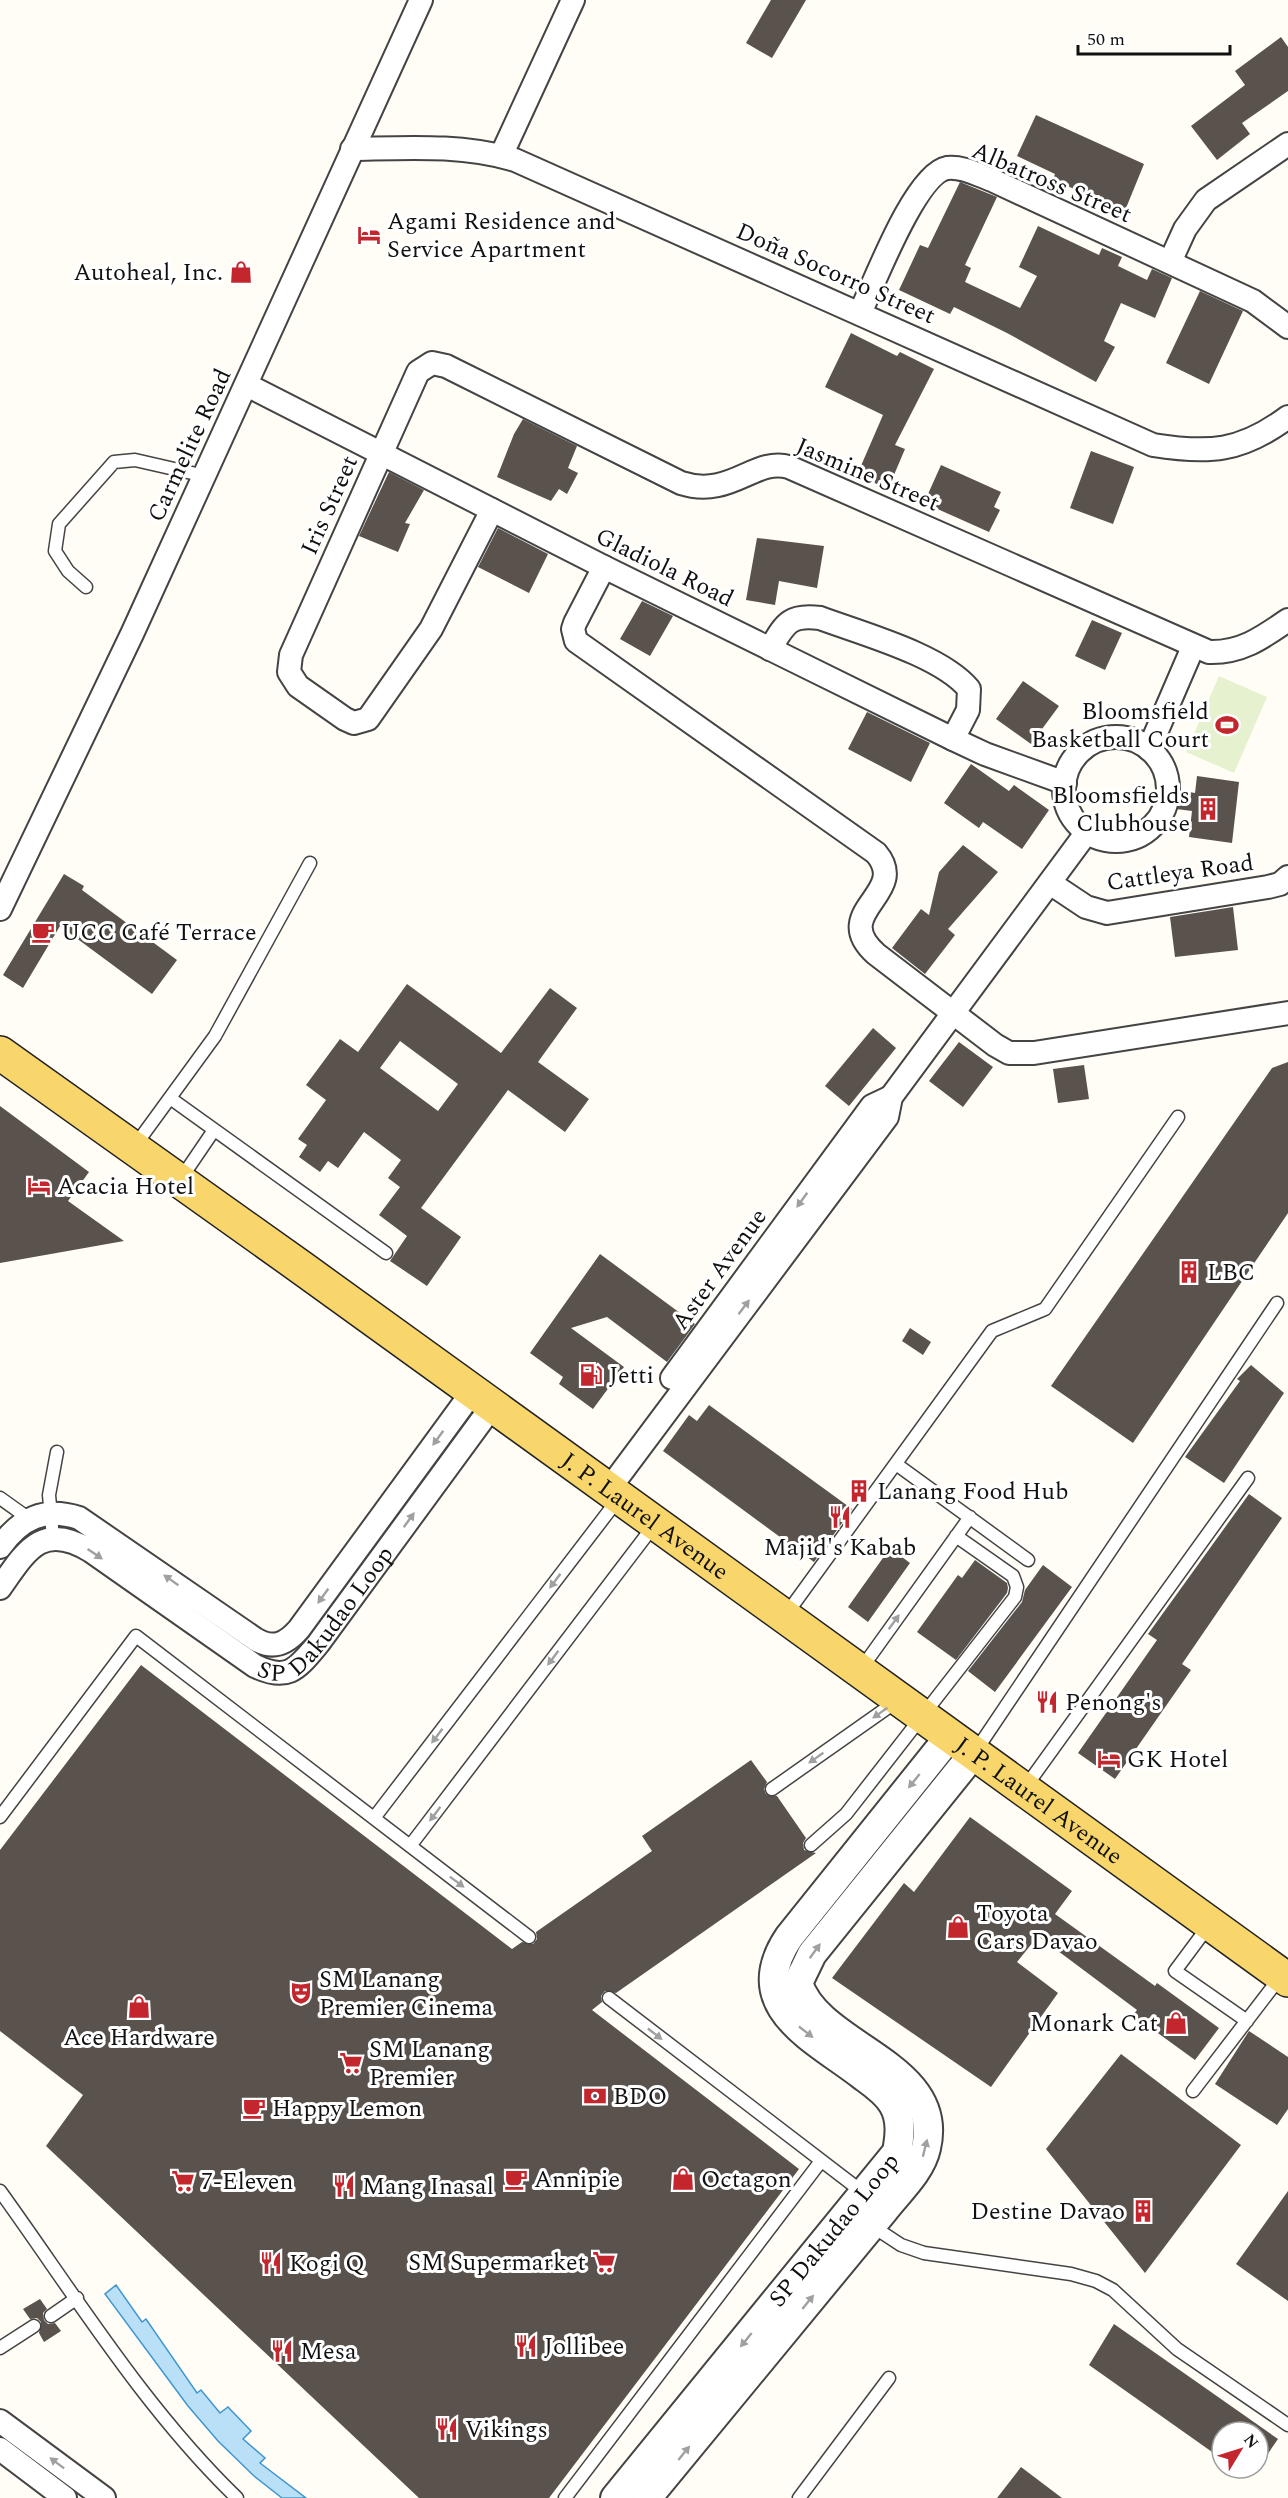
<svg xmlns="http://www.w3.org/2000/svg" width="1288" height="2498" font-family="Spectral,serif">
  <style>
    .pitch { fill: #e6f2cf }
    .water { fill: #b9e0f7; stroke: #3f96cf; stroke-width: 1.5 }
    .building { fill: #5a524d; fill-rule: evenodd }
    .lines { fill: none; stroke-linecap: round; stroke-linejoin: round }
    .service-casing { stroke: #444; stroke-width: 15 }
    .minor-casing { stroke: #444; stroke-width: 26 }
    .tertiary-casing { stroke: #444; stroke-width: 32 }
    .primary-casing { stroke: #222; stroke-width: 36 }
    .service { stroke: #fff; stroke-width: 12 }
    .minor { stroke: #fff; stroke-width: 22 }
    .tertiary { stroke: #fff; stroke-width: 28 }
    .primary { stroke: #f9d66b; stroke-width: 33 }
    .oneway { fill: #a0a0a0 }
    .labels { text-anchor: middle; stroke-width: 6; stroke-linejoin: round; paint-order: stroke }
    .street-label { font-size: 24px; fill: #111; stroke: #fff }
    .poi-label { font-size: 24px; fill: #111; stroke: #fff; text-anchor: start }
  </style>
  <rect width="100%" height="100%" fill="#fffdf5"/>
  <path class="pitch" d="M1219,676l48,21 -33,76 -48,-21z"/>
  <path class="water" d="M116,2285l26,37 4,-3 51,74 4,-3 19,23 8,-6 23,24 -8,8 22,19 -5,5 46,35h-24l-28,-22 -36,-35 -30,-35 -83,-112z"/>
  <path class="building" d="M771,0h35l-34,58 -26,-15z
    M1281,37l7,10v44l-46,32 8,11 -33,26 -26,-34 54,-41 -10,-14z
    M1036,115l108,49 -20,49 -71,-34 2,-5 -38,-18z
    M960,182l37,15 -32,68 6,3 -6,14 55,26 17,-32 -18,-9 19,-41 61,29 3,-7 20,9 -4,9 29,14 5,-11 20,9 -17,40 -34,-15 -17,38 11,6 -19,35 -89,-49 -53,-26 -4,7 -51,-24 21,-45 8,3z
    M1200,291l43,20 -34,73 -43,-21z
    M851,333l46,23 3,-4 34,17 -39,76 10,4 -17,40 -31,-14 26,-60 -58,-28z
    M523,419l54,27 -9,22 10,5 -11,21 -8,-5 -8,12 -54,-24 17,-43z
    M1091,451l43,16 -21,57 -43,-16z
    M941,465l60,27 -7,15 6,3 -11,22 -65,-29z
    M389,472l35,18 -19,33 5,1 -12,28 -39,-16z
    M498,528l50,26 -19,39 -51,-26z
    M757,538l67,8 -7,42 -38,-7 -4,24 -29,-5z
    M642,601l31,15 -23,40 -30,-17z
    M1092,620l30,13 -17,37 -30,-14z
    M1023,681l36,25 -28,38 -35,-25z
    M867,712l63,31 -19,39 -63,-33z
    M971,764l38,27 5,-6 35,25 -27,39 -39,-27 -4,6 -35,-25z
    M1197,776l42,6 -7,61 -43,-6 3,-26 -16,-2 2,-19 17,3z
    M963,845l35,27 -50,57 7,6 -30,39 -33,-26 29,-39 8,6 10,-43z
    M64,874l20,12 -2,4 95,70 -25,34 -92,-68 -37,62 -20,-13z
    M1233,907l5,43 -63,7 -5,-40z
    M407,984l94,69 49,-65 27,20 -39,54 51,37 -24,33 -57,-42 -87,118 40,29 -34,49 -37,-25 17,-25 -28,-21 21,-28 -12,-9 13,-18 -37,-28 -26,36 -10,-7 -8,11 -21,-15 8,-12 -9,-6 28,-39 -20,-15 34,-46 18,13zM400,1041l58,43 -20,27 -58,-43z
    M873,1028l23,20 -47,58 -24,-20z
    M959,1042l34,25 -30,40 -34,-26z
    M1288,1062v151l-155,230 -82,-57 221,-318z
    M1084,1065l5,34 -31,4 -5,-34z
    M0,1106l89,66 -21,29 56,40 -124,22z
    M600,1254l95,70 -28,38 -60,-45 -36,11 53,39 -31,42 -34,-25 4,-7 -33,-24z
    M910,1328l21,14 -8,13 -21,-14z
    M1251,1365l33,28 -60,90 -39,-26 55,-76 -3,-2z
    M709,1405l143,104 -38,53 -151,-111 26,-36 8,6z
    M1249,1494l33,24 -100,146 9,6 -76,109 -37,-26 79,-113 -9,-6z
    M890,1548l20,15 -42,59 -20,-15z
    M975,1560l32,23 1,5 -1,5 -51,67 -39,-28 41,-57 4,3z
    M1043,1565l29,22 -77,105 -27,-21 54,-69 3,-12z
    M141,1665l371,284 10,-7 11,2 4,-5 -1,-7 116,-81 -10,-15 109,-76 16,22 -3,7 2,5 11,2 29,42 -3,5 1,7 12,3 -200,140 -11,-2 -4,5 1,6 -10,8 207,159 -250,329h-130l-373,-352 37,-51 -83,-64v-181z
    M970,1817l102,74 -17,23 100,72 2,-3 62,45 -24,32 -62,-45 4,-5 -99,-74 -21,26 41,31 -67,94 -159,-109 72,-95 10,9z
    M1249,2031l39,26v52l-11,16 -62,-41z
    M1121,2054l120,91 -96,128 -99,-124z
    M1288,2191v110l-52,-37z
    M40,2299l7,10 -4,4 1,7 4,4 7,-1 6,8 -17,11 -5,-9 2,-11 -4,-4 -7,1 -7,-10z
    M1114,2324l164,115 -20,29v-36h-36v27l-133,-94z
    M1021,2467l41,31h-65z"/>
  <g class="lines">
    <g class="service-casing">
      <path id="service" d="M86,587l-18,-16 -13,-20 4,-27 55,-62 21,-2 70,16
        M170,1098l216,155
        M134,1147l81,-111 95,-173
        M180,1180l34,-50
        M896,1464l132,96
        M0,1498l28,20
        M53,1538l-4,-43 8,-43
        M785,1616l207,-285 53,-22 133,-192
        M861,1669l109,-152
        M975,1752l302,-449
        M772,1789l125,-88
        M1024,1789l224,-311
        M0,1817l136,-181 393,301
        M374,1818l245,-320
        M811,1845l35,-31 169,-217 2,-10 -4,-11 -57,-40
        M410,1846l245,-322
        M1210,1924l-35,47 72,50
        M609,1998l256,196
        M1193,2091l88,-115
        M0,2191c75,104 144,217 237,307
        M869,2224l32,21 23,8 147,21 25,7 17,9 64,59 111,76
        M51,2316l26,-18
        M0,2348l34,-22
        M565,2498l256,-337
        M799,2498l90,-120"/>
    </g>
    <g class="minor-casing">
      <g id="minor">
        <path d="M352,149c55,-1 110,-5 163,11l638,285c56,9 88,7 135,-28"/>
        <path d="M501,156l72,-156"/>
        <path d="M1170,262l15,-33 21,-29 82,-56"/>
        <path d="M860,313c14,-29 55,-139 87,-145 15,-2 31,7 45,12l261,121 35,26"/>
        <path d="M247,385l357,182 349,172 32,15 80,29"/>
        <path d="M492,510l-61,119 -63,90 -14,4 -9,-4 -47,-33 -9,-14 2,-17 127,-283 14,-9 14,3 235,117c50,16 73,-26 108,-16l420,185c32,1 53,-14 79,-32"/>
        <path d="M604,567l-29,56 -2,6 3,12 300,212c35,41 -48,58 0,101l119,91 14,8h25l254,-40"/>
        <path d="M770,649c15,-25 19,-35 50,-31 43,16 121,37 149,71l-1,21 -15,29"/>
        <circle cx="1116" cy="789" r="52"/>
        <path d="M1149,749l44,-102"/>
        <path d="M1050,883l36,24 21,6 161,-26 12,-3 8,-7"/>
        <path d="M0,909l132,-275 289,-634"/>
        <path d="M672,1378l200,-272 19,-9"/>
        <path d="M609,1489l278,-372 4,-20 196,-265"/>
        <path d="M0,1547c21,-29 44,-40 79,-29l176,121c18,11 31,5 44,-10l174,-238"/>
        <path id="s1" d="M0,1588c26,-37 42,-67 91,-37l164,115c33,16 42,3 63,-22l175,-239"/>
        <path d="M0,2421l104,77"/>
        <path d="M0,2449l65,49"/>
      </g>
    </g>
    <g class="tertiary-casing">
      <g id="tertiary">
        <path id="s2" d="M615,2498l282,-346c3,-16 5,-33 -4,-48 -7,-12 -19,-20 -30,-28 -49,-38 -121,-69 -74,-139l161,-201"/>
        <path d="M647,2498l238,-289c14,-18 36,-38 41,-61 20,-85 -107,-99 -128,-165l14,-29 162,-201"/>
      </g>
    </g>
    <g class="primary-casing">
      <g id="primary">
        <path id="s3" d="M0,1053l302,215 986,712"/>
      </g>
    </g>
    <use href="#service" class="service"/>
    <use href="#minor" class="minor"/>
    <use href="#tertiary" class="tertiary"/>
    <use href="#primary" class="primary"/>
  </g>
  <defs><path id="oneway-solid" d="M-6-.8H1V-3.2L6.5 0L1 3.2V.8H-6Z" transform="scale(1.5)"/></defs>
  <g class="oneway">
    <use href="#oneway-solid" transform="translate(802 1200) rotate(126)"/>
    <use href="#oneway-solid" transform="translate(744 1307) rotate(-53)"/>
    <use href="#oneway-solid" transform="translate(438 1438) rotate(126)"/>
    <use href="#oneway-solid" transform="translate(409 1520) rotate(-54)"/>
    <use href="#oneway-solid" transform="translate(95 1554) rotate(34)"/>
    <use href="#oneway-solid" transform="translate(171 1580) rotate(-145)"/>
    <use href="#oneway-solid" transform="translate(555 1581) rotate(127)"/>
    <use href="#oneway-solid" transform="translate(323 1596) rotate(126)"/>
    <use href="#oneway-solid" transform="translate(894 1622) rotate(-54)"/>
    <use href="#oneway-solid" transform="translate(553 1658) rotate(127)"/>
    <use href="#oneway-solid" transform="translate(880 1713) rotate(145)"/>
    <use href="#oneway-solid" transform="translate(437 1736) rotate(127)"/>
    <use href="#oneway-solid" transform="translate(816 1758) rotate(145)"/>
    <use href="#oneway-solid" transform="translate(914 1781) rotate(129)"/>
    <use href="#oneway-solid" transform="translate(435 1814) rotate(127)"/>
    <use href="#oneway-solid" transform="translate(457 1882) rotate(37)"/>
    <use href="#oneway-solid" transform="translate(815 1951) rotate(-54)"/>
    <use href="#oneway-solid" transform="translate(806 2032) rotate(38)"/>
    <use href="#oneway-solid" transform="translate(655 2034) rotate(38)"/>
    <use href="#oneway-solid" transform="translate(925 2148) rotate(-76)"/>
    <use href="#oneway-solid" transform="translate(808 2302) rotate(-51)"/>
    <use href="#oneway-solid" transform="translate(746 2340) rotate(129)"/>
    <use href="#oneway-solid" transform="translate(684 2453) rotate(-51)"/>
    <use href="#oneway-solid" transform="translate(57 2463) rotate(-143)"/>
  </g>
  <defs>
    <g id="hotel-bare" transform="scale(1.8)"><path d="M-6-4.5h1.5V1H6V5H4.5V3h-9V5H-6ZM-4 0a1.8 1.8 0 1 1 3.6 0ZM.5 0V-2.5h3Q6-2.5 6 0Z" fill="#c4262e" stroke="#fff" stroke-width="2.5" paint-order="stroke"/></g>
    <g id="shop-bare" transform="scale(1.8)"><path d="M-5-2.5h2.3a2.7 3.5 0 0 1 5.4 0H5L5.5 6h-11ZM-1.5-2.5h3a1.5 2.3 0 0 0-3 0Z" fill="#c4262e" stroke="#fff" stroke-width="2.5" paint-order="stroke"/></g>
    <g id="stadium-bare" transform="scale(1.8)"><path d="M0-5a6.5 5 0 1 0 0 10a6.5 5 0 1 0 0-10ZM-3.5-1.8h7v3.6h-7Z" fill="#c4262e" stroke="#fff" stroke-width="2.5" paint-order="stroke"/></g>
    <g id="building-bare" transform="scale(1.8)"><path d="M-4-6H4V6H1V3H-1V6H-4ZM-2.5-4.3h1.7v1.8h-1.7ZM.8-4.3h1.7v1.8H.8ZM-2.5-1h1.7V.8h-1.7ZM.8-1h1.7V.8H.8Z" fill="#c4262e" stroke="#fff" stroke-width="2.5" paint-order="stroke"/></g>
    <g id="cafe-bare" transform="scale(1.8)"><path d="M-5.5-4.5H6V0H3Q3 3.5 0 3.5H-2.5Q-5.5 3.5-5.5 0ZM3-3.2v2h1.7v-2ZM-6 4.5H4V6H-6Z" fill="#c4262e" stroke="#fff" stroke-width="2.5" paint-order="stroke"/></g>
    <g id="fuel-bare" transform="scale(1.8)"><path d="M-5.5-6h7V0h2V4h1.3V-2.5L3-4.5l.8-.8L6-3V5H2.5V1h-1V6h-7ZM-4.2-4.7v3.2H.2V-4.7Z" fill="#c4262e" stroke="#fff" stroke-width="2.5" paint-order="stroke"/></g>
    <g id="restaurant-bare" transform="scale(1.8)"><path d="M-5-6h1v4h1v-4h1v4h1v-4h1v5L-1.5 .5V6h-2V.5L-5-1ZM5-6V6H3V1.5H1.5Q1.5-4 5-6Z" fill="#c4262e" stroke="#fff" stroke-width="2.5" paint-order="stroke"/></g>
    <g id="theatre-bare" transform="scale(1.8)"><path d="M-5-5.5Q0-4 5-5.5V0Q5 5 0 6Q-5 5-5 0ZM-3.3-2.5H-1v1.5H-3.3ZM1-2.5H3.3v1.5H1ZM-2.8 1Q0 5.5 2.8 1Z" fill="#c4262e" stroke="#fff" stroke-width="2.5" paint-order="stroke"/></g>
    <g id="supermarket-bare" transform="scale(1.8)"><path d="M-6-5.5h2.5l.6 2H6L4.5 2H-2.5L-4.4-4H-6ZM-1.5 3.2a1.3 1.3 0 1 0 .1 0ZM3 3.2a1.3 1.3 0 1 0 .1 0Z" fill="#c4262e" stroke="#fff" stroke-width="2.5" paint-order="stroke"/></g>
    <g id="bank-bare" transform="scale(1.8)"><path d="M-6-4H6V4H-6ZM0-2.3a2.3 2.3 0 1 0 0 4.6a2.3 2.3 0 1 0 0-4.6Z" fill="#c4262e" stroke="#fff" stroke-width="2.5" paint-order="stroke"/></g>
  </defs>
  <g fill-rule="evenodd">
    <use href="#hotel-bare" x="369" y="235"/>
    <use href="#shop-bare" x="241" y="272"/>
    <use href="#stadium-bare" x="1227" y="725"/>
    <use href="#building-bare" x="1208" y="809"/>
    <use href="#cafe-bare" x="43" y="932"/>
    <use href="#hotel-bare" x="39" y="1186"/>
    <use href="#building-bare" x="1189" y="1272"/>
    <use href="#fuel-bare" x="591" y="1375"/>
    <use href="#building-bare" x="859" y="1491"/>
    <use href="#restaurant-bare" x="840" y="1517"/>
    <use href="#restaurant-bare" x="1047" y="1702"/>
    <use href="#hotel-bare" x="1109" y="1759"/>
    <use href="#shop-bare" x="958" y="1927"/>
    <use href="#theatre-bare" x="301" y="1993"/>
    <use href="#shop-bare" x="139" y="2007"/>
    <use href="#shop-bare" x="1176" y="2023"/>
    <use href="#supermarket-bare" x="351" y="2063"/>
    <use href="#bank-bare" x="595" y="2096"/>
    <use href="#cafe-bare" x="254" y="2108"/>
    <use href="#cafe-bare" x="516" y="2179"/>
    <use href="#shop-bare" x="683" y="2179"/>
    <use href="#supermarket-bare" x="183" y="2181"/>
    <use href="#restaurant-bare" x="344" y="2186"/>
    <use href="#building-bare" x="1143" y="2211"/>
    <use href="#supermarket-bare" x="604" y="2262"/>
    <use href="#restaurant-bare" x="271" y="2263"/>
    <use href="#restaurant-bare" x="526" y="2346"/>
    <use href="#restaurant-bare" x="282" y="2351"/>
    <use href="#restaurant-bare" x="447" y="2429"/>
  </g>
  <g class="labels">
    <g class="street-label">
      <text transform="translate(1052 182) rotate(23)" y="8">Albatross Street</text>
      <text transform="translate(836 273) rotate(24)" y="8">Doña Socorro Street</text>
      <text transform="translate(189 445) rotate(-65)" y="8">Carmelite Road</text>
      <text transform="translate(868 474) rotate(23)" y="8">Jasmine Street</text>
      <text transform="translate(329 505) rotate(-66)" y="8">Iris Street</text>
      <text transform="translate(665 567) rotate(26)" y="8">Gladiola Road</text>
      <text transform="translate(1180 872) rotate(-8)" y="8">Cattleya Road</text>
      <text transform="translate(719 1269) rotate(-54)" y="8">Aster Avenue</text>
      <text dy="8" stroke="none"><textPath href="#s3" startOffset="794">J. P. Laurel Avenue</textPath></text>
      <text dy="8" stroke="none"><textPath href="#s1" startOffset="414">SP Dakudao Loop</textPath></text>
      <text dy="8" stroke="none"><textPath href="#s3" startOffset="1280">J. P. Laurel Avenue</textPath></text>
      <text dy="8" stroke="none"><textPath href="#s2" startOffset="346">SP Dakudao Loop</textPath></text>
    </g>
    <g class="poi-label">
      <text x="387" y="229">Agami Residence and<tspan x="387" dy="28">Service Apartment</tspan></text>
      <text x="223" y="280" text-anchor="end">Autoheal, Inc.</text>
      <text x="1209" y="719" text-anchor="end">Bloomsfield<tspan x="1209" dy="28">Basketball Court</tspan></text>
      <text x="1190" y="803" text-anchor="end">Bloomsfields<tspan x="1190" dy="28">Clubhouse</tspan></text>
      <text x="61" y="940">UCC Café Terrace</text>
      <text x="57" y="1194">Acacia Hotel</text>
      <text x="1207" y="1280">LBC</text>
      <text x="609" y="1383">Jetti</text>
      <text x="877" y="1499">Lanang Food Hub</text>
      <text x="840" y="1555" text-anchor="middle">Majid's Kabab</text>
      <text x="1065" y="1710">Penong's</text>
      <text x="1127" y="1767">GK Hotel</text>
      <text x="976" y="1921">Toyota<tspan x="976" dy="28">Cars Davao</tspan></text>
      <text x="319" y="1987">SM Lanang<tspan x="319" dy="28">Premier Cinema</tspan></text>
      <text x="1158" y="2031" text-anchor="end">Monark Cat</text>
      <text x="139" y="2045" text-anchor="middle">Ace Hardware</text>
      <text x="369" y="2057">SM Lanang<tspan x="369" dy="28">Premier</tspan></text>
      <text x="613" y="2104">BDO</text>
      <text x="272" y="2116">Happy Lemon</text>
      <text x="534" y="2187">Annipie</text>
      <text x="701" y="2187">Octagon</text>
      <text x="201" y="2189">7-Eleven</text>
      <text x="362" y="2194">Mang Inasal</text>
      <text x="1125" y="2219" text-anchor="end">Destine Davao</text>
      <text x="586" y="2270" text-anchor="end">SM Supermarket</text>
      <text x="289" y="2271">Kogi Q</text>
      <text x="544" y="2354">Jollibee</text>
      <text x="300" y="2359">Mesa</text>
      <text x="465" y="2437">Vikings</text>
    </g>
  </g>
  <g transform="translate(1240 2450) rotate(52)"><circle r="28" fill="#ffffff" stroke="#a0a0a0" stroke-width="1.5"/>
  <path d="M0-4.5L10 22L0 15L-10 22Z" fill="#c4262e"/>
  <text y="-9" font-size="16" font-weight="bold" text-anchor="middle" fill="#111111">N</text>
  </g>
  <path d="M1078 45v9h152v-9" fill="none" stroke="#111111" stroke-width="3"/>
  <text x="1087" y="45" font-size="18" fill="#111111" stroke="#ffffff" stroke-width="4.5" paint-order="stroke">50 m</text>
</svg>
